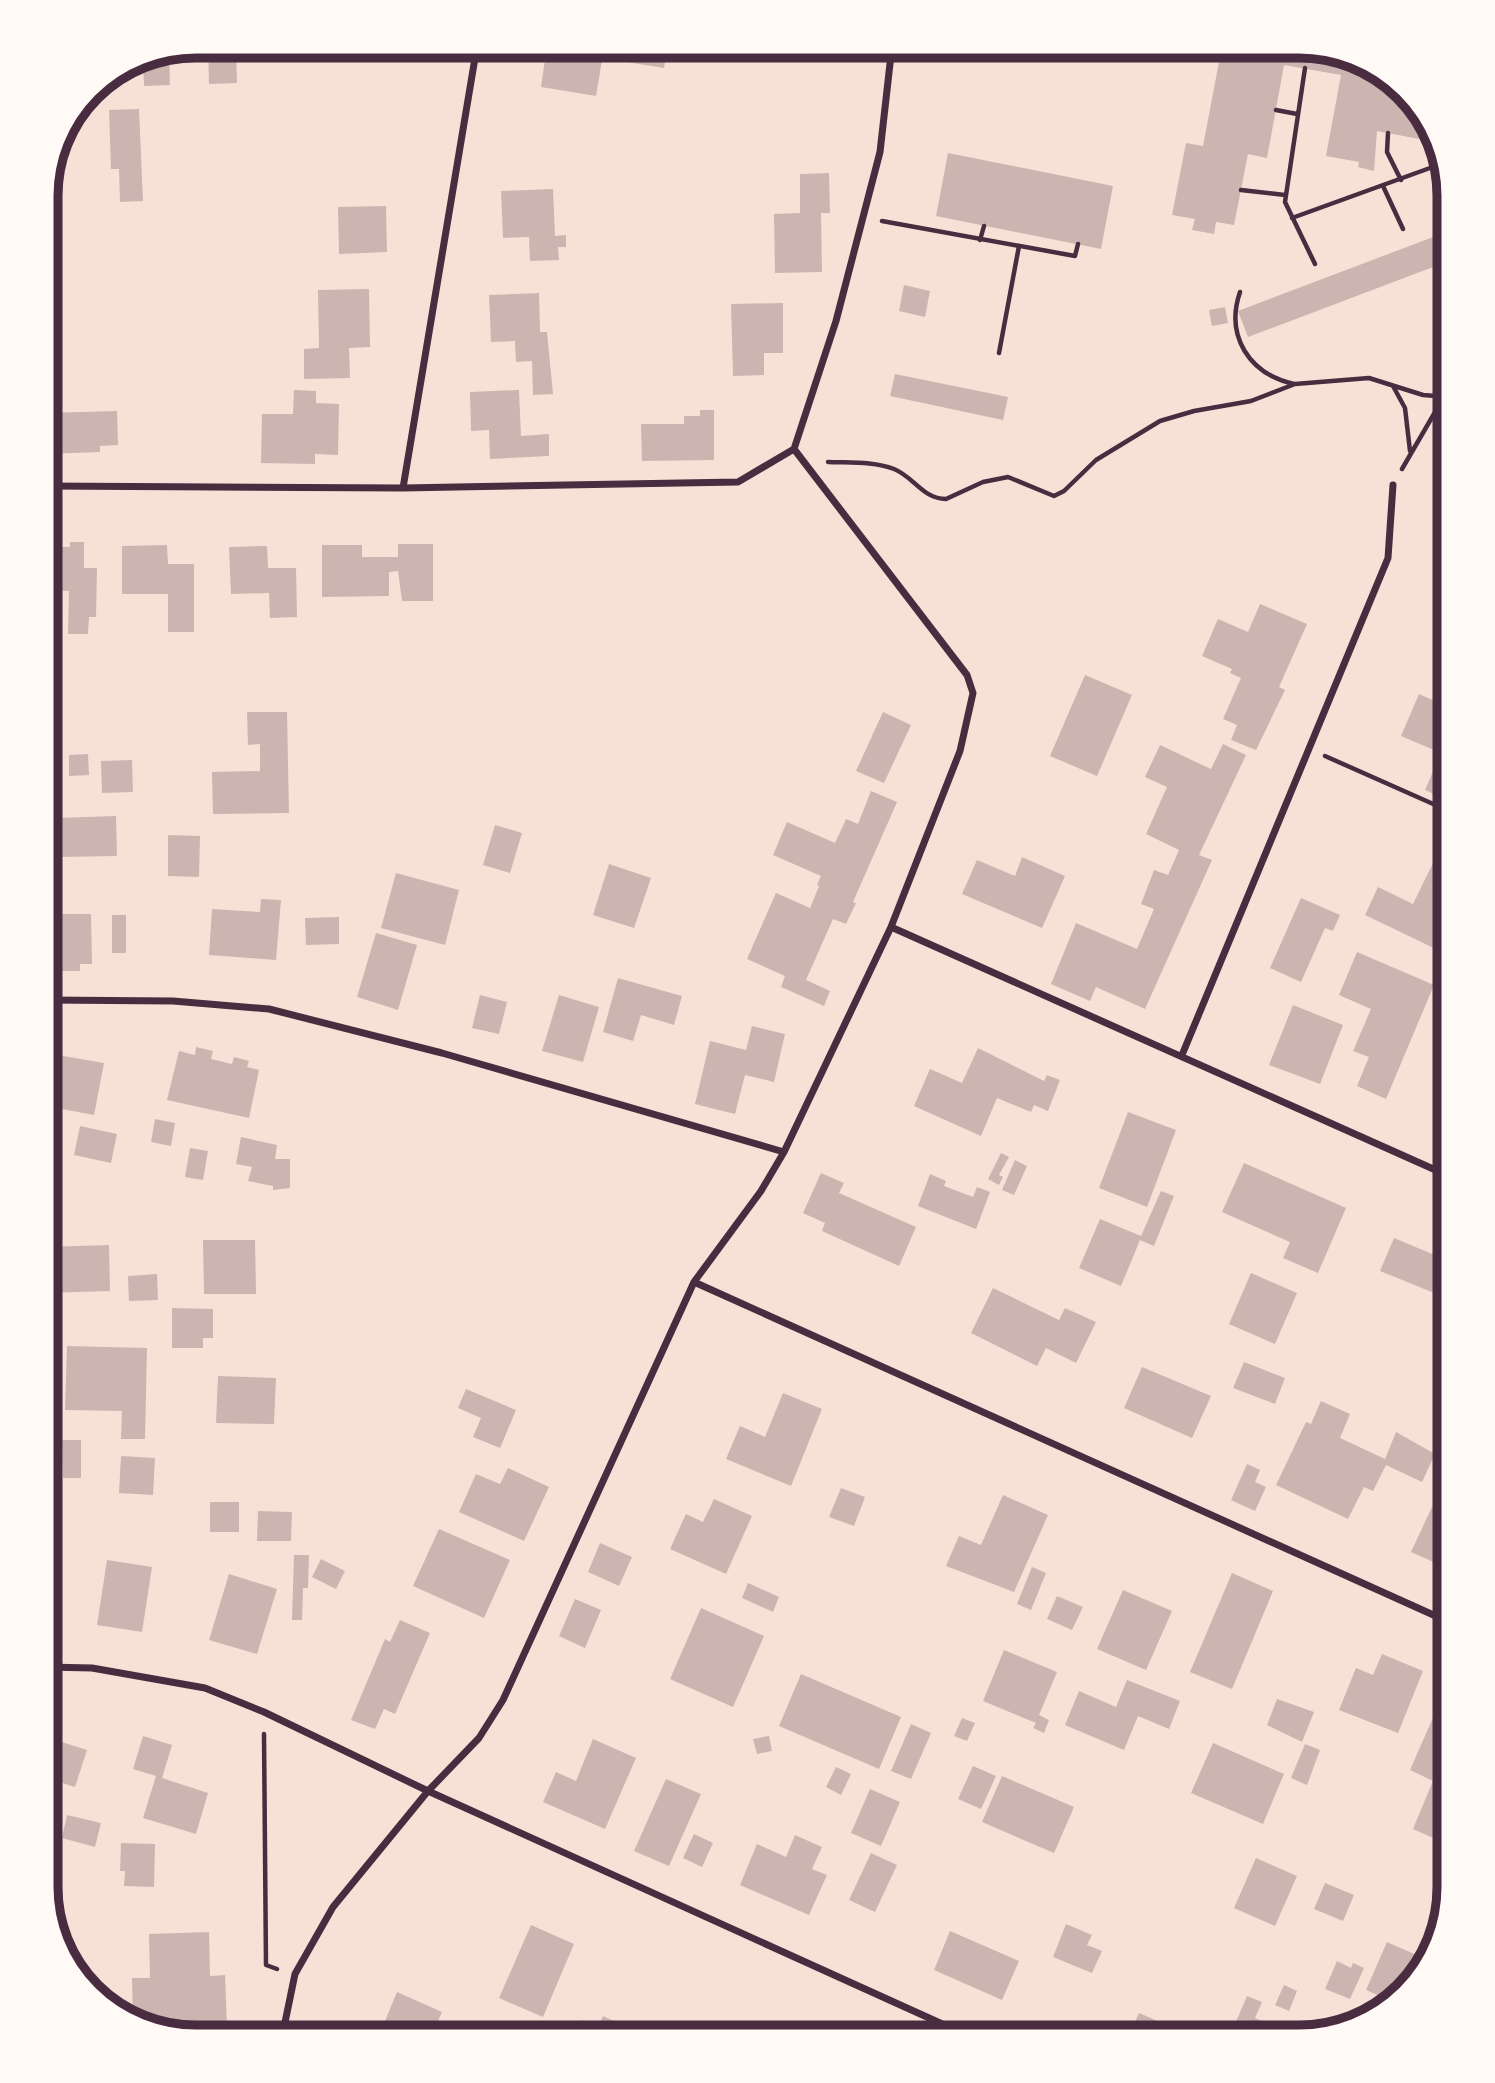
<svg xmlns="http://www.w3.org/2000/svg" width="1495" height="2083" font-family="Helvetica,sans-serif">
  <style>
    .building { fill: #ccb4b1 }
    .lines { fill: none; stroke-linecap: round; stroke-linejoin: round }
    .path { stroke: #4a2c40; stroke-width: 4.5 }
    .minor { stroke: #4a2c40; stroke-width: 7 }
    .rim { fill: none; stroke: #4a2c40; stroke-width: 9 }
  </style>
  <rect width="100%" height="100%" fill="#f7e1d7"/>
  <path class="building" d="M208,46h28l1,37 -28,1z
    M534,46h134l-4,22 -50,-8v-4l-11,-2 -7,42 -55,-9 5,-35 -13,-2z
    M1222,46h87l66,20 54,54 6,22 -58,-11 -3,40 -16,-4 1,-5 -33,-6 15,-81 -57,-10 -17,93 -19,-4 -14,71 -18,-3 -2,12 -22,-4 3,-11 -23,-4 14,-72 17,3z
    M169,51l1,34 -26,1 -1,-30z
    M139,109l4,92 -23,1 -1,-33h-8l-2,-59z
    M948,153l165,33 -12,63 -165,-33z
    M829,173l1,40h-9l1,59 -47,1 -1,-59 26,-1v-39z
    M49,175h13v10h-16z
    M553,189l2,47 11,-1v12h-8l1,13 -29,1 -1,-24 -26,1 -2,-47z
    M386,206l1,46 -48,2 -1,-47z
    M1449,231v30l-201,76 -10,-26z
    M904,285l26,6 -5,26 -26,-6z
    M369,289l1,58 -21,1 1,30 -46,1v-30l15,-1 -1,-58z
    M539,293l1,39h7l6,62 -20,1 -1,-34 -16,1 -1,-21 -24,1 -2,-47z
    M783,303v50h-19v22l-31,1 -2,-72z
    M1225,307l3,16 -16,3 -3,-16z
    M895,374l113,23 -5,23 -113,-24z
    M294,390l22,1v12l23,1 -1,51 -23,-1v10l-54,-1 1,-49h31z
    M519,390l2,46 28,-2v22l-59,3 -1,-29 -18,1 -1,-39z
    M700,410h14v50l-72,1 -1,-37h43v-8h16z
    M117,411l1,34 -18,1v6l-54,2v-41z
    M70,542h14v26h13l-1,49h-7l-1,17h-20l1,-43 -23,-1v-43h24z
    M398,544h35v57h-31l-4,-30 -9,1v24l-67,1v-52h40v12h36z
    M167,545l1,19h26v68h-26v-38h-46v-48z
    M267,546l1,22h28l1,49 -27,1 -1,-25 -38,1 -2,-47z
    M1260,604l47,20 -28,63 6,3 -29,60 -25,-10 6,-15 -14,-6 18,-41 -11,-5 2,-4 -30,-13 16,-37 30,13z
    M1085,675l47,20 -35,81 -47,-20z
    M1419,694l30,13v94l-24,-11 16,-37 -40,-17z
    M247,712h40l2,101 -76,1 -1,-42 48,-1v-27l-12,1z
    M883,712l28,13 -27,58 -28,-12z
    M1223,744l23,11 -47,100 13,5 -67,149 -49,-22 -6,14 -39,-17 25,-61 61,26 17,-40 -13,-5 13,-34 14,5 11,-25 -33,-16 21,-47 -22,-10 15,-32 51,24z
    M88,754l1,21 -20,1v-21z
    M132,760l1,32 -31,1 -1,-32z
    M871,791l26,11 -44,100 3,1 -10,21 -13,-5 -27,61 24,11 -6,15 -43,-19 4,-11 -38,-17 29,-66 34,15 9,-22 -2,-1 4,-9 -48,-21 14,-33 48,21 11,-24 12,5z
    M116,816l1,40 -59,1 -1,-39z
    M495,825l27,8 -12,40 -27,-8z
    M168,835l32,1 -1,41 -31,-1z
    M1022,857l43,19 -23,52 -80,-34 15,-34 38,16z
    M1433,863l16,8v59l-9,21 -75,-36 13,-28 35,17z
    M609,864l42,14 -17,50 -41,-13z
    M396,873l63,17 -14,55 -64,-17z
    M1301,898l39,17 -7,16 -8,-3 -24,54 -31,-14z
    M261,899l20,1 -5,60 -67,-5 3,-46 48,3z
    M46,914h45l1,50h-12v7h-34z
    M112,915h14v38h-14z
    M339,917v27l-33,1 -1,-27z
    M376,933l41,12 -19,65 -41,-13z
    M1357,952l77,33 -48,114 -29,-13 12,-29 -16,-6 18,-42 -32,-14z
    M618,978l64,18 -8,29 -33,-10 -8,26 -30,-9z
    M480,995l27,7 -8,32 -27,-6z
    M559,995l40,12 -16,55 -41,-11z
    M1293,1005l50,20 -23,59 -51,-19z
    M752,1026l33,8 -11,48 -29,-7 -10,39 -40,-10 15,-63 36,9z
    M196,1047l17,4 -2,8 21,5 2,-7 15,4 -2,6 12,3 -10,48 -82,-18 12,-49 16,4z
    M978,1048l66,33 3,-6 13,5 -12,31 -14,-6 -3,7 -34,-14 -16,38 -67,-30 16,-37 32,14z
    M46,1053l58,10 -10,52 -48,-9z
    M1128,1112l48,18 -29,77 -48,-19z
    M155,1119l20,4 -4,23 -20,-4z
    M80,1126l37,8 -6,29 -37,-8z
    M241,1137l36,8 -2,14h15v29l-17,2v-4l-25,-5 4,-14 -16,-3z
    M190,1148l18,3 -5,29 -18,-3z
    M1001,1153l8,4 -10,18 4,2 -4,8 -11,-6z
    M1015,1160l12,6 -13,29 -12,-5z
    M1244,1163l102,45 -28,65 -35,-15 7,-16 -68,-30z
    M821,1173l23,10 -5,10 77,34 -17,39 -77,-35 3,-8 -22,-10z
    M930,1174l16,7 -2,5 29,11 4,-10 13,5 -14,37 -58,-23z
    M1161,1191l13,5 -20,50 -14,-6 -19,46 -42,-18 21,-49 41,17z
    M1394,1238l55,23v38l-69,-28z
    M203,1240h52l1,54h-52z
    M109,1245l1,46 -64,2v-46z
    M1251,1273l46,20 -22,51 -46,-20z
    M157,1274l1,26 -29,1 -1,-25z
    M993,1288l66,32 6,-12 31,14 -20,41 -30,-15 -9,18 -66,-33z
    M172,1308l41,1v29h-10v10h-31z
    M67,1346l80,2 -2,91h-24l1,-28 -57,-1z
    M1244,1362l41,16 -10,26 -42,-16z
    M1142,1367l69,29 -19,42 -68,-30z
    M218,1376l58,2 -2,46 -58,-1z
    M466,1389l50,21 -16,38 -27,-11 8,-19 -23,-10z
    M783,1393l39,16 -31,77 -65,-27 14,-33 25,11z
    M1321,1401l29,13 -10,24 45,21 11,-27 39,22 -13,28 -36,-17 -13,26 -9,-4 -16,32 -72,-34 30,-63 5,2z
    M62,1440h19v38h-18z
    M121,1456l34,2 -2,37 -34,-2z
    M1247,1464l13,6 -5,12 11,5 -11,24 -24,-11z
    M508,1468l41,19 -25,54 -65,-29 17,-38 24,10z
    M841,1488l24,9 -11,29 -25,-9z
    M1003,1495l45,20 -34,77 -68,-26 13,-30 22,9z
    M714,1499l38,17 -26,58 -56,-25 16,-35 17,8z
    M210,1502h29v30h-29z
    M1432,1507l17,8v54l-38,-17z
    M258,1511l34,1 -1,29h-34z
    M439,1529l71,31 -26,58 -71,-32z
    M600,1543l32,14 -13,29 -31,-14z
    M294,1555h15l-1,33h-5l-1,32h-10z
    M321,1559l24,12 -9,18 -24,-12z
    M107,1560l45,7 -10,65 -45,-7z
    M1032,1567l14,6 -15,37 -14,-6z
    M1232,1573l41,18 -41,98 -42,-17z
    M229,1574l48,15 -20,65 -48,-14z
    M748,1583l31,14 -6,15 -31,-14z
    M1123,1590l49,21 -26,59 -49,-21z
    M1057,1596l26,11 -11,23 -25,-11z
    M575,1599l26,11 -16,38 -26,-12z
    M701,1608l63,28 -31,71 -63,-28z
    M400,1620l30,13 -35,81 -11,-5 -9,20 -24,-9 34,-81 5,3z
    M1004,1650l53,22 -18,43 10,5 -5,13 -11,-5 3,-5 -53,-22z
    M1382,1654l41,17 -25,62 -59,-23 17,-42 17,7z
    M801,1674l100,43 -22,52 -100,-43z
    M1127,1680l53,21 -11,28 -31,-13 -14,34 -59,-25 14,-34 37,16z
    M1277,1699l37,13 -12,30 -35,-17z
    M1439,1704l10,5v136l-36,-16 20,-48 -23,-11z
    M962,1718l13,5 -8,18 -13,-5z
    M911,1724l20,9 -20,46 -20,-8z
    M143,1736l29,9 -10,33 46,15 -12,41 -53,-16 13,-42 -23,-7z
    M769,1736l3,15 -15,3 -4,-15z
    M46,1737l41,13 -12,37 -29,-9z
    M593,1739l43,19 -31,71 -62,-27 13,-30 20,9z
    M1213,1743l71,31 -21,50 -72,-31z
    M1305,1744l15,6 -13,35 -16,-7z
    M973,1766l23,10 -15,33 -23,-10z
    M836,1767l15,7 -10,21 -15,-8z
    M1002,1776l72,31 -20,46 -72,-31z
    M666,1779l35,15 -32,72 -35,-15z
    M870,1789l30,13 -19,44 -30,-13z
    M67,1815l34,8 -6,24 -33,-9z
    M694,1834l19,9 -11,24 -19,-9z
    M795,1835l27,12 -10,22 15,6 -18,40 -69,-30 17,-41 29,13z
    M121,1843l34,1 -1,43 -30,-1 1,-15h-5z
    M871,1853l26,12 -22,47 -26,-12z
    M1256,1858l41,18 -22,50 -41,-18z
    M1325,1883l29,12 -11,26 -29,-12z
    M1066,1924l26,11 -5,10 15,6 -10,22 -39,-16z
    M531,1925l43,19 -31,73 -44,-19z
    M950,1931l69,30 -17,39 -68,-30z
    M209,1932l1,44 15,-1 2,51 -72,2 -22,-7 -1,-43h18l-1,-44z
    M1387,1942l43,19 -39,40 -25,-11z
    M1337,1961l14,7 2,-5 11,5 -14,31 -25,-10z
    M1284,1985l13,6 -8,20 -14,-6z
    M397,1992l45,20 -11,25h-41l-10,-4z
    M1247,1996l15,6 -7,16 27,11 -4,8h-30l-16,-6z
    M1139,2013l56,24h-67z
    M603,2016l22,10 -6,11h-45l8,-17 16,7z
    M756,2029l21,8h-24z"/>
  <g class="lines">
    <path class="path" d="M1305,68l-20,134 30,62
      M1276,110l21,4
      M1388,133l-1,19 14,28
      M1383,186l20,43
      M1241,190l44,5
      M1292,218l149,-54
      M882,221l193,35 3,-12
      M980,240l4,-14
      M1240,292c-15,44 9,82 54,92
      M999,353l20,-107
      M1393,386l12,22 5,43
      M828,462c22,1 45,-1 66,7 20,8 29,30 52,30l37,-17 25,-5 46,19 10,-5 32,-31 64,-39 34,-10 57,-10 44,-17 74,-6 54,17 26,2
      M1402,469l47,-81
      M1325,756l124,55
      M264,1734l2,231 11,4"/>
    <path class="minor" d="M46,486l357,2 335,-6 56,-33 42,-128 44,-169 12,-106
      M403,488l74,-442
      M891,927l558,249
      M46,1000l127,1 96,8 173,44 342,99
      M1182,1055l206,-497 5,-73
      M694,1282l755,340
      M46,1667l46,1 113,20 59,24 164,79 543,246
      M282,2037l13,-63 38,-67 95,-116 51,-53 24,-38 191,-418 67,-91 23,-39 107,-225 69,-176 13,-58 -6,-18 -173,-226"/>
  </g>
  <path d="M0 0H1495V2083H0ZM196 58H1299A138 138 0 0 1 1437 196V1887A138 138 0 0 1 1299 2025H196A138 138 0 0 1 58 1887V196A138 138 0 0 1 196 58Z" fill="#fffaf5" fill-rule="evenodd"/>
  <path class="rim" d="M196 58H1299A138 138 0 0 1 1437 196V1887A138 138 0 0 1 1299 2025H196A138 138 0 0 1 58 1887V196A138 138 0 0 1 196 58Z"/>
</svg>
